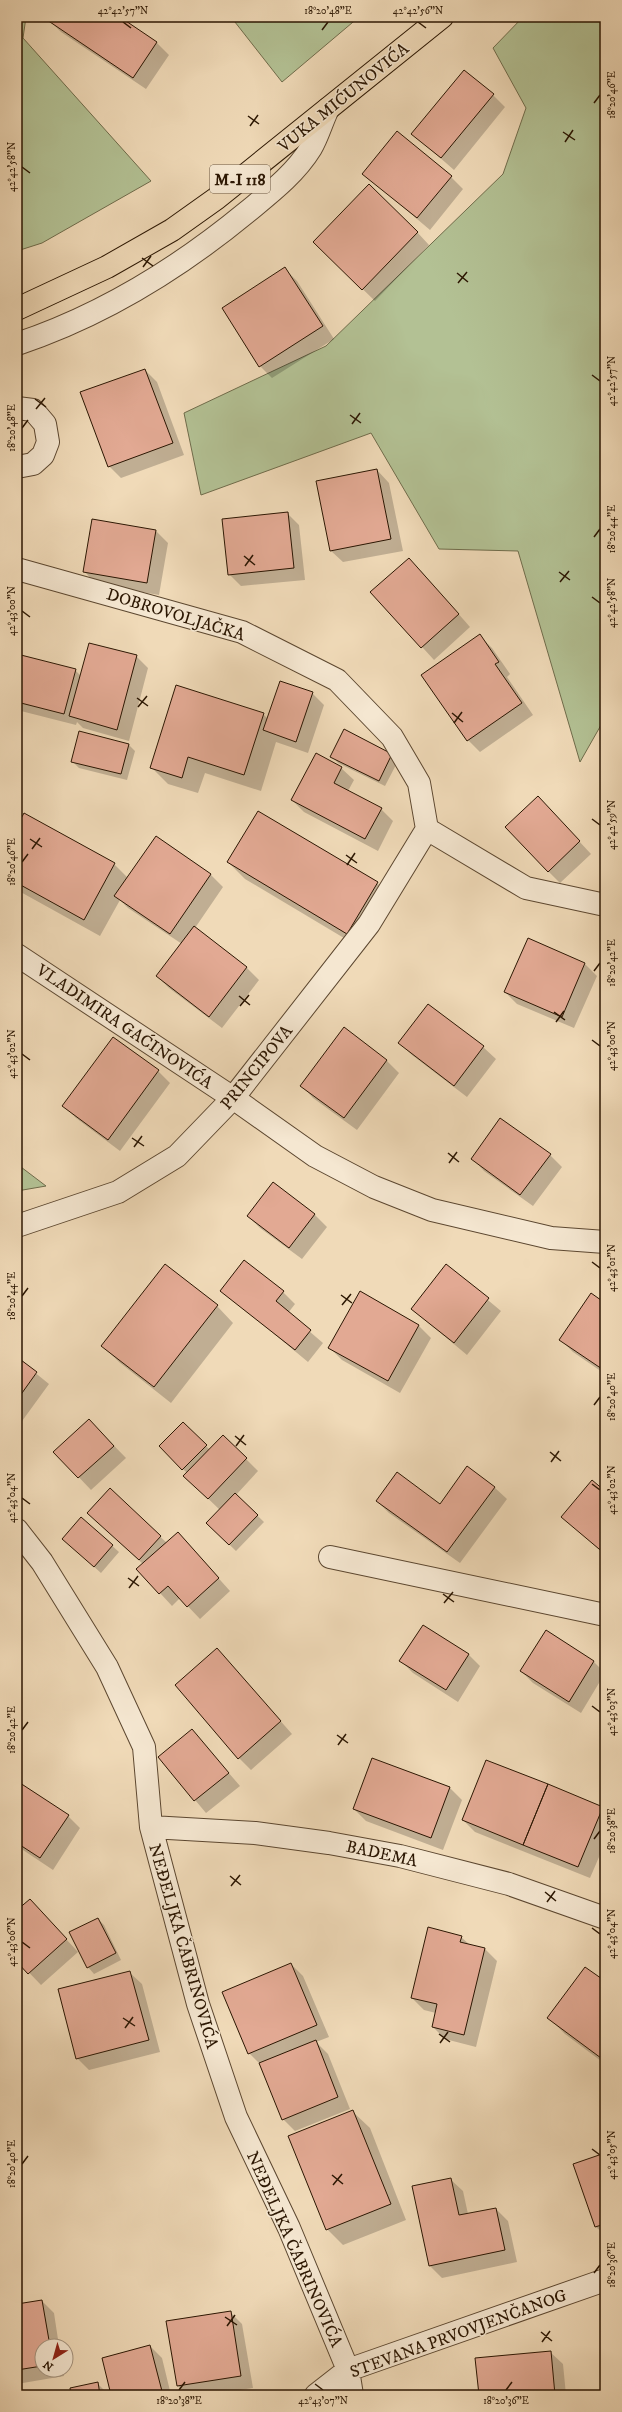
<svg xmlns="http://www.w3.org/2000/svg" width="622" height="2412" font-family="'IM FELL DW Pica',serif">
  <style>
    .green { fill: #b3c194; stroke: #6f6c4b }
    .shadow { fill: #0003 }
    .building { fill: #e2a993; stroke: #2b1602 }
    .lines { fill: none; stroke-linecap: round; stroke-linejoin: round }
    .minor-casing { stroke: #5c4730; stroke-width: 24 }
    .primary-casing { stroke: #2b1602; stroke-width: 24 }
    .minor { stroke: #f5e7d1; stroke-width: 22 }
    .primary { stroke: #f0dab8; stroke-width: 22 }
    .ticks { fill: none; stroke: #2b1602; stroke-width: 1.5 }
    .labels { text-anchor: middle; stroke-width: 3; stroke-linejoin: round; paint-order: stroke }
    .shield { fill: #f5e7d1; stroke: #685540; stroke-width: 1 }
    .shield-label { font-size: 16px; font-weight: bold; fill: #2b1602 }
    .street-label { font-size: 17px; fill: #2b1602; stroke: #f5e7d1 }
    .neatline { fill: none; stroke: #2b1602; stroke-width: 1.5 }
    .ticks-label { font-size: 10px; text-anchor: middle; fill: #2b1602 }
  </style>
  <rect width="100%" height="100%" fill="#f0dab8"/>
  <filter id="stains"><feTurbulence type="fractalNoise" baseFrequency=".005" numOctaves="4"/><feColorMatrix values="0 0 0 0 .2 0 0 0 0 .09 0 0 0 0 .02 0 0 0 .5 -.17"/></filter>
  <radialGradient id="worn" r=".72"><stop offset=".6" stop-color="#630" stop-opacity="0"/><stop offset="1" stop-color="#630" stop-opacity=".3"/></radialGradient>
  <path class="green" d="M17,17h9l-3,21 128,143 -109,62 -25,8z
    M231,17h128l-77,65z
    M523,17h82v701l-25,44 -62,-211 -79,-2 -68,-116 -170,62 -17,-82 142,-67 177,-172 23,-66 -33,-60z
    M17,1164l29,22 -29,5z"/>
  <path class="shadow" d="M51,17h68l38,26 12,12 -23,34 -85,-57 -12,-12z
    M493,95l12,12 -51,63 -41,-36z
    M364,174l87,3 12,12 -33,41z
    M417,232l12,13 -54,56 -61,-59z
    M285,269l12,12 37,58 -62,39 -12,-12z
    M145,370l12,12 27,73 -63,23 -12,-12z
    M377,470l12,13 14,68 -60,11 -13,-12z
    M287,513l12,12 6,55 -64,6 -12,-12z
    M156,531l12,12 -9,52 -63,-11 -12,-13z
    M421,571l49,56 -36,33 -62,-68z
    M480,636l12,12 18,26 -3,3 26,38 -53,37 -12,-12z
    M17,655l58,15 6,6 55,-20 12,12 -19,73 -46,-13 -6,-6 -1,3 -59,-15z
    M312,693l12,12 -16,48 -32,-11 -15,49 -56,-18 -7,20 -30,-9 -17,-17 112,-53 5,5z
    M128,744l7,7 -8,29 -48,-12 -7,-7z
    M392,754l6,7 -13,25 -47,-23 -6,-7z
    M341,768l13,12 -6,11 33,18 12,12 -15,30 -74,-39 -12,-12z
    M550,810l41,44 -31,29 -12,-12z
    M17,828l97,36 14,14 28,-40 55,37 12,12 -28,41 52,40 12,12 -37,48 -53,-40 -12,-12 25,-32 -54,-36 -8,-8 -20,36 -83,-46z
    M228,862l149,21 17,16 -30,51 -119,-71z
    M528,939l57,25 12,12 -23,52 -57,-24 -12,-12z
    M428,1006l55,41 13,12 -29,38 -55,-42 -12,-12z
    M344,1028l43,33 12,12 -42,57 -44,-32 -12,-13z
    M17,1068l3,2 -3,5z
    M158,1071l12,12 -50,68 -44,-33 -12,-12z
    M550,1155l12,12 -29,39 -49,-35 -12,-13z
    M314,1214l13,13 -25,32 -42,-31 -12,-12z
    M446,1265l55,46 -34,44 -55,-46z
    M221,1290l62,2 12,12 -7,9 35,30 -15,19z
    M605,1304v70l-32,-22 -12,-12z
    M217,1306l16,17 -62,80 -52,-41 -16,-16z
    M419,1326l12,12 -31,55 -58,-33 -12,-12z
    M17,1358l32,26 -32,44z
    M89,1420l37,38 -35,32 -36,-38z
    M183,1423l27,27 36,9 12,12 -22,24 28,27 -28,29 -29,-28 13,-13 -23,-22 -10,-15 -27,-27z
    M494,1487l13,12 -47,64 -71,-50 -12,-12 64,4z
    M110,1490l57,53 11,-10 52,58 -30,28 -20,-21 -8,8 -34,-37 5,-5 -42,-39z
    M605,1492v63l-42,-38z
    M82,1519l37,33 -18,21 -38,-34z
    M546,1631l48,31 11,11 -24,40 -48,-30 -12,-12z
    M217,1649l75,85 -41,36 -12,-12z
    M468,1654l12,12 -22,36 -45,-29 -12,-12z
    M192,1730l48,56 -34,27 -47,-56z
    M372,1760l78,28 12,12 -19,50 -77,-29 -12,-12z
    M17,1783l51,33 12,12 -27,42 -36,-24z
    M602,1808l3,3v32l-15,35 -115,-46 -12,-12z
    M30,1900l48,52 -37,33 -24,-25v-48z
    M98,1919l6,6 17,35 -27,14 -6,-7z
    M461,1937l9,8 15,4 12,12 -21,86 -31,-8 -12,-12 3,-14 -12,-3 -12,-12z
    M291,1964l12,12 26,61 -13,5 12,12 22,55 -55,22 -12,-12 -22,-54 -12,-12z
    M129,1972l13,12 18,68 -71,18 -12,-12z
    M605,1982v82l-40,-30 -17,-17z
    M353,2112l17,16 36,92 -63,25 -16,-16z
    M605,2154v81l-9,-8z
    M450,2179l13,12 5,23 28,-5 12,12 9,41 -75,16 -12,-12 -16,-79z
    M42,2301l12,12 5,33h-17v24h21l1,6 -47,8v-79z
    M230,2312l12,12 11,64 -47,7h-19l-10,-10z
    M150,2346l12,12 9,37h-59z
    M550,2352l13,12 3,31h-86z
    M98,2384l11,11h-37z"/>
  <path class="building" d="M50,17h70l37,25 -24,36 -86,-58z
    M464,70l30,24 -53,64 -30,-24z
    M397,131l55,45 -35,42 -55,-44z
    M369,184l49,48 -56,58 -49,-48z
    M285,267l38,59 -64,41 -37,-59z
    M145,369l28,74 -65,24 -28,-75z
    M377,469l14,70 -61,12 -14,-70z
    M288,512l6,56 -66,7 -6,-56z
    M92,519l64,11 -9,53 -64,-11z
    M409,558l50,56 -38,34 -51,-56z
    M480,634l19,28 -4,2 27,39 -55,38 -46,-66z
    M89,643l48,12 -20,75 -48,-14z
    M17,654l59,15 -12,45 -47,-12z
    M280,681l33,11 -17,50 -33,-12z
    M176,685l88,28 -20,62 -56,-18 -6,21 -32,-10z
    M344,729l48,25 -13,27 -49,-24z
    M79,731l50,13 -8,30 -50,-12z
    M316,753l26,14 -8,16 48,25 -17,31 -74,-39z
    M538,796l42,45 -32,31 -43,-45z
    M258,811l120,71 -31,52 -120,-72z
    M24,813l91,50 -31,57 -67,-37v-57z
    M156,836l55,38 -41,60 -56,-38z
    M194,926l53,41 -38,50 -53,-41z
    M528,938l57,25 -23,54 -58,-25z
    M428,1004l56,42 -30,40 -56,-43z
    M344,1027l43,33 -43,58 -44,-32z
    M113,1037l46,33 -51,70 -46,-34z
    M500,1118l51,36 -31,41 -49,-36z
    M273,1182l42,32 -26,34 -42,-32z
    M244,1260l40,31 -8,10 35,29 -16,20 -75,-59z
    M165,1264l53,41 -64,82 -53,-41z
    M446,1264l43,34 -35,45 -43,-34z
    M360,1291l59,34 -31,56 -60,-33z
    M591,1293l14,10v68l-46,-31z
    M17,1357l20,15 -20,28z
    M89,1419l25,27 -36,32 -25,-26z
    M183,1422l24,23 -25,25 -23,-24z
    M223,1435l24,23 -39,41 -25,-23z
    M467,1466l28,21 -48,65 -71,-51 21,-29 43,32z
    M592,1480l13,11v63l-44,-37z
    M110,1488l51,48 -22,24 -52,-47z
    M235,1493l23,22 -29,30 -23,-22z
    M81,1517l32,28 -19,22 -32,-28z
    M178,1532l41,46 -32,29 -19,-21 -9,8 -23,-25z
    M423,1625l46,29 -23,36 -47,-29z
    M546,1630l48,31 -25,41 -49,-31z
    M217,1648l64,73 -43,38 -63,-74z
    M192,1729l37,44 -35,28 -36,-44z
    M372,1758l78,29 -19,51 -78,-29z
    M486,1760l62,24 -25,61 -61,-25z
    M17,1781l52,34 -29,43 -23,-15z
    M548,1784l55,23 -25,60 -55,-22z
    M30,1899l37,40 -39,35 -11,-12v-52z
    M98,1918l18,35 -29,15 -18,-36z
    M428,1927l34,9 -2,6 25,6 -21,87 -32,-8 5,-23 -26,-6z
    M291,1963l26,62 -69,29 -26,-62z
    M585,1967l20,14v80l-58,-43z
    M130,1971l19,69 -73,19 -18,-70z
    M316,2040l22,57 -56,23 -23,-57z
    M353,2110l38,94 -65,26 -38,-94z
    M605,2153v71l-10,3 -22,-63z
    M451,2178l8,37 37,-7 9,42 -76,16 -17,-80z
    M42,2300l8,46h-8v20l-25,4v-66z
    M231,2311l10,65 -64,10 -11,-65z
    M150,2345l13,50h-52l-9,-37z
    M551,2351l4,44h-76l-4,-37z
    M98,2382l2,13h-29l-1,-7z"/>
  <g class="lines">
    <g class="minor-casing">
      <path id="minor" d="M17,344c84,-28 162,-76 230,-132 23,-19 48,-38 64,-64 7,-12 11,-27 17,-39
        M17,408l16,2 12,14 3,18 -5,13 -10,9 -16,3
        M17,569l225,63 95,48 55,57 27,46 8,46 99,59 79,17
        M17,955l216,143 82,58 59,31 58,23 119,28 54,4
        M17,1226l101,-34 59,-36 56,-58 136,-174 58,-95
        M17,1530l25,32 65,105 37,80 7,80 47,177 38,113 53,111 59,142 4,25
        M330,1557l275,58
        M151,1827l104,6 74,10 71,13 109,28 96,34
        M316,2395l32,-25 257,-90"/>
    </g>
    <g class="primary-casing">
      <path id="primary" d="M17,309l90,-42 65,-37 45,-32 225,-181"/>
    </g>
    <use href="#minor" class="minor"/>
    <use href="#primary" class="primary"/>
  </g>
  <path class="ticks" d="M123,22l8,6M418,22l8,6M322,30l6,-8M594,103l6,-8M248,116l11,8M250,126l8,-11M563,132l12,8M565,142l8,-12M22,167l8,6M142,258l11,8M143,267l8,-11M457,273l11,9M458,283l9,-11M592,375l8,6M35,399l11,8M36,409l9,-11M350,415l11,8M352,424l8,-11M22,428l6,-8M594,537l6,-8M244,556l11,9M245,566l8,-11M559,572l11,8M560,582l9,-11M592,597l8,6M22,611l8,6M137,698l11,8M138,707l9,-11M452,713l11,9M454,723l8,-11M592,819l8,6M30,839l12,8M32,849l8,-11M346,855l11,8M22,862l6,-8M347,865l8,-12M594,971l6,-8M239,996l11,9M240,1006l9,-11M554,1012l11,8M556,1022l8,-11M592,1040l8,6M22,1054l8,6M132,1138l12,8M134,1147l8,-11M448,1153l11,9M449,1163l8,-11M592,1262l8,6M341,1295l11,8M22,1296l6,-8M342,1305l9,-11M594,1405l6,-8M235,1436l11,9M236,1446l8,-11M550,1452l11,9M551,1462l8,-11M592,1484l8,6M22,1498l8,6M128,1578l11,8M129,1588l9,-12M443,1594l11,8M444,1603l9,-11M592,1706l8,6M22,1730l6,-8M337,1735l11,8M338,1745l8,-11M594,1839l6,-8M230,1876l11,9M231,1886l9,-11M545,1892l11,9M547,1902l8,-11M592,1928l8,6M22,1942l8,6M123,2018l12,8M125,2028l8,-11M439,2034l11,8M440,2043l8,-11M592,2149l8,6M22,2164l6,-8M332,2175l11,9M333,2185l9,-11M594,2273l6,-8M225,2317l12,8M227,2326l8,-11M541,2332l11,9M542,2342l8,-11M315,2384l8,6M179,2390l6,-8M506,2390l6,-8"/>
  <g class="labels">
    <rect class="shield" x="210" y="165" width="60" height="28" rx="3"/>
    <g class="shield-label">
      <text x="240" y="185">M-I 118</text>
    </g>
    <g class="street-label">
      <text transform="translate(343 97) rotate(-39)" y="6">VUKA MIĆUNOVIĆA</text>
      <text transform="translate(176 614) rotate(17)" y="6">DOBROVOLJAČKA</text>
      <text transform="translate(125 1026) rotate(34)" y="6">VLADIMIRA GAĆINOVIĆA</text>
      <text transform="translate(256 1067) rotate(-51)" y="6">PRINCIPOVA</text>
      <text transform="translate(382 1853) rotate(12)" y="6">BADEMA</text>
      <text transform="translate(184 1946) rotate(74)" y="6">NEĐELJKA ČABRINOVIĆA</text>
      <text transform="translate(295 2249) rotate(66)" y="6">NEĐELJKA ČABRINOVIĆA</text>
      <text transform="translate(458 2333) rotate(-20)" y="6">STEVANA PRVOVJENČANOG</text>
    </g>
  </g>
  <rect width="622" height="2412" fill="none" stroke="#f0dab8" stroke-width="44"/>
  <g transform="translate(54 2358) rotate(217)"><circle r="19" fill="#f5e7d1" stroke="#a4937e"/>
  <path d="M0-3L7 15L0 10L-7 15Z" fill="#8f2418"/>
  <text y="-6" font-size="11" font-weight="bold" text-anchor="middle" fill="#2b1602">N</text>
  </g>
  <rect x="22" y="22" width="578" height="2368" class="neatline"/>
  <g class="ticks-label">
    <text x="123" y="14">42°42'57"N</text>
    <text x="328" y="14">18°20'48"E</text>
    <text x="418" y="14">42°42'56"N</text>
    <text transform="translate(611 95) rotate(-90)" y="4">18°20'46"E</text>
    <text transform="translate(11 167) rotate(-90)" y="4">42°42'58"N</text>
    <text transform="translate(611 381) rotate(-90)" y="4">42°42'57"N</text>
    <text transform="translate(11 428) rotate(-90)" y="4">18°20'48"E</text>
    <text transform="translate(611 529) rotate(-90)" y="4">18°20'44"E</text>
    <text transform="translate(611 603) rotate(-90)" y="4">42°42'58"N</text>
    <text transform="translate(11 611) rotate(-90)" y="4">42°43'00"N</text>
    <text transform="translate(611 825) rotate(-90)" y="4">42°42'59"N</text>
    <text transform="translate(11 862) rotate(-90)" y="4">18°20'46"E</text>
    <text transform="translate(611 963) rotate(-90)" y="4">18°20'42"E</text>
    <text transform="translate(611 1046) rotate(-90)" y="4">42°43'00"N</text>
    <text transform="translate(11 1054) rotate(-90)" y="4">42°43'02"N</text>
    <text transform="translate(611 1268) rotate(-90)" y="4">42°43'01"N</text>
    <text transform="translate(11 1296) rotate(-90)" y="4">18°20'44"E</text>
    <text transform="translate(611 1397) rotate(-90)" y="4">18°20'40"E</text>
    <text transform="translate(611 1490) rotate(-90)" y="4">42°43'02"N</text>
    <text transform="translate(11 1498) rotate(-90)" y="4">42°43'04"N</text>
    <text transform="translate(611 1712) rotate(-90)" y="4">42°43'03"N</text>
    <text transform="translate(11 1730) rotate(-90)" y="4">18°20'42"E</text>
    <text transform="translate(611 1831) rotate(-90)" y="4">18°20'38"E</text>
    <text transform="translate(611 1934) rotate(-90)" y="4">42°43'04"N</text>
    <text transform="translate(11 1942) rotate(-90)" y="4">42°43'06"N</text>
    <text transform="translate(611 2155) rotate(-90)" y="4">42°43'05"N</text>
    <text transform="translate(11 2164) rotate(-90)" y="4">18°20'40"E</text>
    <text transform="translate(611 2265) rotate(-90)" y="4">18°20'36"E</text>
    <text x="179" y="2404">18°20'38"E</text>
    <text x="323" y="2404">42°43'07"N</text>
    <text x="506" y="2404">18°20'36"E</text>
  </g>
  <rect width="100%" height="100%" filter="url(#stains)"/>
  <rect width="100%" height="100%" fill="url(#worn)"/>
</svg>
